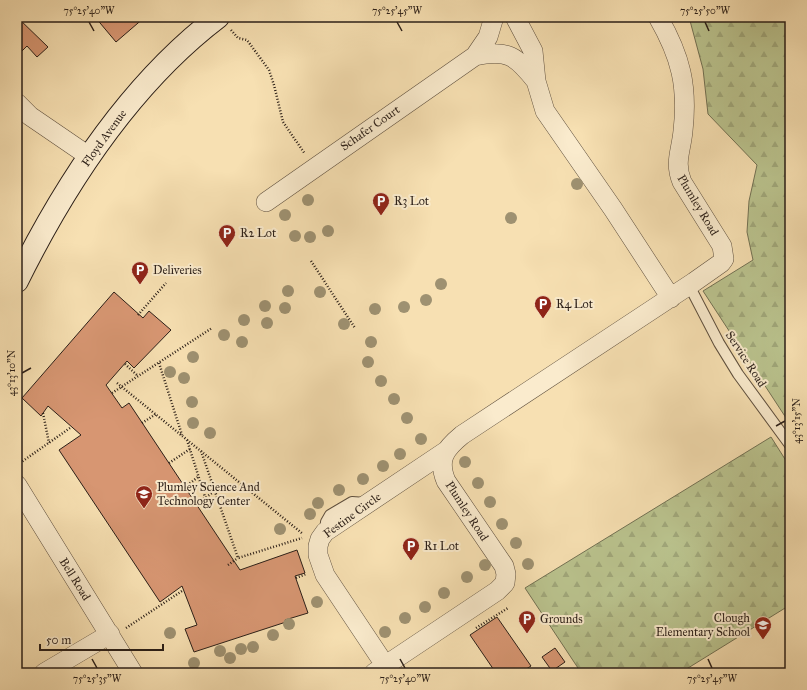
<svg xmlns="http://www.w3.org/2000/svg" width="807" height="690" font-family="'IM FELL Great Primer',serif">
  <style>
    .forest { fill: url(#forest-firs); stroke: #727153 }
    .building { fill: #d79672; stroke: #2b1f18 }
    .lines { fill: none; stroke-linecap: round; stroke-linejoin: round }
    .lane-casing { stroke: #5e4f3e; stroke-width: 12 }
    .street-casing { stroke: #5e4f3e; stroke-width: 20 }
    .secondary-casing { stroke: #2b1f18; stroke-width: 24 }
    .path { stroke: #2b1f18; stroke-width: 2.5; stroke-dasharray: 1 2; stroke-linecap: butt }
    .lane { stroke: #faebcd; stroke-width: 10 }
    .street { stroke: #faebcd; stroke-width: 19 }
    .secondary { stroke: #faebcd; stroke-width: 22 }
    .tree { fill: #9e9171 }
    .ticks { fill: none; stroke: #2b1f18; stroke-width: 1.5 }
    .labels { text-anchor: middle; stroke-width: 4; stroke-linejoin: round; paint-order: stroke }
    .street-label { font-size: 12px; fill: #2b1f18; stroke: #faebcd }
    .poi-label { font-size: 12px; fill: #2b1f18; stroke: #faebcd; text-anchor: start }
    .neatline { fill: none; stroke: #2b1f18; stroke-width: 1.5 }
    .ticks-label { font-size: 10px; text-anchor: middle; fill: #2b1f18 }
  </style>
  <defs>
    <pattern id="forest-firs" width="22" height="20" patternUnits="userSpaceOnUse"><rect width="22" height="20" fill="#bac38e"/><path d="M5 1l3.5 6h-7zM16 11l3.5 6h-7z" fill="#a0a77a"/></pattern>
  </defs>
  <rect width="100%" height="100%" fill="#f7e0b2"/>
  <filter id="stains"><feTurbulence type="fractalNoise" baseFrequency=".005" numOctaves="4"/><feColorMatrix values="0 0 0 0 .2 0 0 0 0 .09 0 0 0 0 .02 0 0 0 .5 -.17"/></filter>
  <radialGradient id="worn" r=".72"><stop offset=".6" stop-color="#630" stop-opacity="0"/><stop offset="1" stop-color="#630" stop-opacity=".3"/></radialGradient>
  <path class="forest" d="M689,17h101v407l-87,-133 50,-31 -6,-28 2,-31 8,-36 -49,-51 -5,-45z
    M771,437l19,30v138l-110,68h-111l9,-5 -53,-80z"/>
  <path class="building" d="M17,17l31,30 -11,10 -10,-11 -10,10z
    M95,17h50l-29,25z
    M114,292l29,26 6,-7 22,19 -37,38 -7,-7 -21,24 16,23 7,-5 111,167 57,-20 8,23 -10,3 13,37 -23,7 1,2 -92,30 -9,-23 12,-4 -15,-39 -22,16 -101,-152 22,-15 -33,-29 -7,10 -19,-18z
    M497,617l34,49 -11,7h-24l-26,-38z
    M555,648l10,14 -13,9 -10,-14z"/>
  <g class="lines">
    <g class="lane-casing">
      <path id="lane" d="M694,282l-2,9 27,52 19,31 52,71
        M325,532l1,-10 4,-7 22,-13 14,1"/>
    </g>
    <g class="street-casing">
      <path id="street" d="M515,17l18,34 3,30 9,30 68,98 58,89
        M475,56c33,-7 41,0 61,25
        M17,103l13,13 60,41
        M266,202l209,-146 13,-19 6,-20
        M17,485l116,188
        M385,665l-60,-90 -7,-20v-9l2,-7 5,-7 121,-81
        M44,673l66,-39
        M374,673l123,-82 8,-8 1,-9 -2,-8 -58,-85c-9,-22 -1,-32 16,-46l232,-153 27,-19 3,-4 -2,-13 -40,-64c-8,-20 -1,-30 1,-51 5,-45 -2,-74 -25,-114"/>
    </g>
    <g class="secondary-casing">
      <path id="secondary" d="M17,281c49,-99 113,-197 201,-264"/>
    </g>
    <path class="path" d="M788,17l2,6
      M231,30l7,8 9,2 22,30 5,15 9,37 22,32
      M311,261l44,67
      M138,315l28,-32
      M159,363l23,72
      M125,364l13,12
      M117,383l186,151
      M112,393l100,-65
      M43,413l6,30
      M142,423l14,-9
      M187,440l18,57
      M201,451l37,107 64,-20
      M20,463l50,-35
      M169,463l21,-14
      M185,487l13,-10
      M196,504l19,-13
      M228,565l10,-7
      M296,578l10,-4
      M126,628l56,-37
      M476,628l32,-20"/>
    <use href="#lane" class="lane"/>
    <use href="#street" class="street"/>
    <use href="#secondary" class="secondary"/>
  </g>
  <g class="tree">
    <circle cx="577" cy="184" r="6"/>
    <circle cx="308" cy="200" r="6"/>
    <circle cx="285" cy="215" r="6"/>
    <circle cx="511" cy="218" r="6"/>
    <circle cx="328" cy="231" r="6"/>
    <circle cx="295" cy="236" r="6"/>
    <circle cx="310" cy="237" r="6"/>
    <circle cx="441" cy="284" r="6"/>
    <circle cx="288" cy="291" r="6"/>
    <circle cx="320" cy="292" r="6"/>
    <circle cx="426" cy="300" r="6"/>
    <circle cx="265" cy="306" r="6"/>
    <circle cx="404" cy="307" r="6"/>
    <circle cx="285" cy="308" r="6"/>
    <circle cx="375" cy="309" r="6"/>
    <circle cx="244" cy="320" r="6"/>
    <circle cx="267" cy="323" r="6"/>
    <circle cx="344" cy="324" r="6"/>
    <circle cx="224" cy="335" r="6"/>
    <circle cx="242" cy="342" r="6"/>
    <circle cx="371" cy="342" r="6"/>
    <circle cx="193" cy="357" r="6"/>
    <circle cx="368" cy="362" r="6"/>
    <circle cx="170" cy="372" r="6"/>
    <circle cx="184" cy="378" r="6"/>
    <circle cx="381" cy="381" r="6"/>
    <circle cx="394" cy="399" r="6"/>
    <circle cx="192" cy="402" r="6"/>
    <circle cx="407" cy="418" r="6"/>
    <circle cx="193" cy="423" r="6"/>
    <circle cx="210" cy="433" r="6"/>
    <circle cx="421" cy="439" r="6"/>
    <circle cx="400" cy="454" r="6"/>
    <circle cx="465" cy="462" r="6"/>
    <circle cx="383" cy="466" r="6"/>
    <circle cx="363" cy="479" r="6"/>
    <circle cx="478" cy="483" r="6"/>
    <circle cx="339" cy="490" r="6"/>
    <circle cx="490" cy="502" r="6"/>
    <circle cx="318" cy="503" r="6"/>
    <circle cx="310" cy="514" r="6"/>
    <circle cx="502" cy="524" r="6"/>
    <circle cx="280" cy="529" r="6"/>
    <circle cx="516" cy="543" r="6"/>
    <circle cx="528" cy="564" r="6"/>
    <circle cx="485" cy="565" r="6"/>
    <circle cx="467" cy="577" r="6"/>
    <circle cx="444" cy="593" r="6"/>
    <circle cx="317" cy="602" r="6"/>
    <circle cx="425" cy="607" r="6"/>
    <circle cx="405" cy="618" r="6"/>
    <circle cx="289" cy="624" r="6"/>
    <circle cx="385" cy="632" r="6"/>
    <circle cx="170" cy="633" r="6"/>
    <circle cx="273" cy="635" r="6"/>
    <circle cx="253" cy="647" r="6"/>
    <circle cx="241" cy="649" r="6"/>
    <circle cx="220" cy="651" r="6"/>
    <circle cx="230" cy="658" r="6"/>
    <circle cx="194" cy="663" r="6"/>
  </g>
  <path class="ticks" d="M89,22l5,9M397,22l5,9M705,22l4,9M22,373l9,-5M776,426l9,-5M92,659l5,9M400,659l5,9M708,659l4,9"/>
  <defs>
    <g id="parking-pin" transform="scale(0.9)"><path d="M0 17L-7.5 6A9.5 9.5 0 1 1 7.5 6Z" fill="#8f2418" stroke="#faebcd"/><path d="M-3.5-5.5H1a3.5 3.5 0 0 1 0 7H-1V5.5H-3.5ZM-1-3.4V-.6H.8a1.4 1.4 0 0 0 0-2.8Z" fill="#fff"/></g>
    <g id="university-pin" transform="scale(0.9)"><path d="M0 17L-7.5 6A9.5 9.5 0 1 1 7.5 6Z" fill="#8f2418" stroke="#faebcd"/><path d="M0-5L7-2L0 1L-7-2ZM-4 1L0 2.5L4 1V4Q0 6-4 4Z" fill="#fff"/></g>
    <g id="school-pin" transform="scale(0.9)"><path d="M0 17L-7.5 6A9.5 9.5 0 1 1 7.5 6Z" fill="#8f2418" stroke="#faebcd"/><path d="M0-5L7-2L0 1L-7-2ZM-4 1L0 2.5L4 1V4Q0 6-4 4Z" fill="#fff"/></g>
  </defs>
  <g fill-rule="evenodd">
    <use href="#parking-pin" x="381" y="201"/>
    <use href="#parking-pin" x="227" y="233"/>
    <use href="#parking-pin" x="140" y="270"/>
    <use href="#parking-pin" x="543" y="304"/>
    <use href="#university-pin" x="144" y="494"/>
    <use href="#parking-pin" x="411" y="546"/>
    <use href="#parking-pin" x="527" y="619"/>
    <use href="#school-pin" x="763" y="625"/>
  </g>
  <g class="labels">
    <g class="street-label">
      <text transform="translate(370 128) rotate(-35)" y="4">Schafer Court</text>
      <text transform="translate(104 138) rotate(-54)" y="4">Floyd Avenue</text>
      <text transform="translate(698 205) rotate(59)" y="4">Plumley Road</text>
      <text transform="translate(746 359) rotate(57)" y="4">Service Road</text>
      <text transform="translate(467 511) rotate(57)" y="4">Plumley Road</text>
      <text transform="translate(352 515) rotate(-36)" y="4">Festine Circle</text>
      <text transform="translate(75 579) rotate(58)" y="4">Bell Road</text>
    </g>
    <g class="poi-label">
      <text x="394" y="205">R3 Lot</text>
      <text x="240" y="237">R2 Lot</text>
      <text x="153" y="274">Deliveries</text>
      <text x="556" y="308">R4 Lot</text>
      <text x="157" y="491">Plumley Science And<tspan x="157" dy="14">Technology Center</tspan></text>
      <text x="424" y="550">R1 Lot</text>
      <text x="750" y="622" text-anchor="end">Clough<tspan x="750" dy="14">Elementary School</tspan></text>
      <text x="540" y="623">Grounds</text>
    </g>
  </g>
  <rect width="807" height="690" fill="none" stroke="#f7e0b2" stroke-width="44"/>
  <path d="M40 644v6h123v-6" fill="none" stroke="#2b1f18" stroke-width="2"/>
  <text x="46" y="644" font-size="12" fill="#2b1f18" stroke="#faebcd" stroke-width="3" paint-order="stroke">50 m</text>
  <rect x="22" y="22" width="763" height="646" class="neatline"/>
  <g class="ticks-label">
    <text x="89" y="14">75°25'40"W</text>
    <text x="397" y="14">75°25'45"W</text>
    <text x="705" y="14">75°25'50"W</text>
    <text transform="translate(11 373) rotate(-90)" y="4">43°13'10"N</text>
    <text transform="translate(796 421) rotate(-90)" y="4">43°13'15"N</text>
    <text x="97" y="682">75°25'35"W</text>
    <text x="405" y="682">75°25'40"W</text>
    <text x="712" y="682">75°25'45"W</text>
  </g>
  <rect width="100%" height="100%" filter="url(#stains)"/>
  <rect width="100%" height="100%" fill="url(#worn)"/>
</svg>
